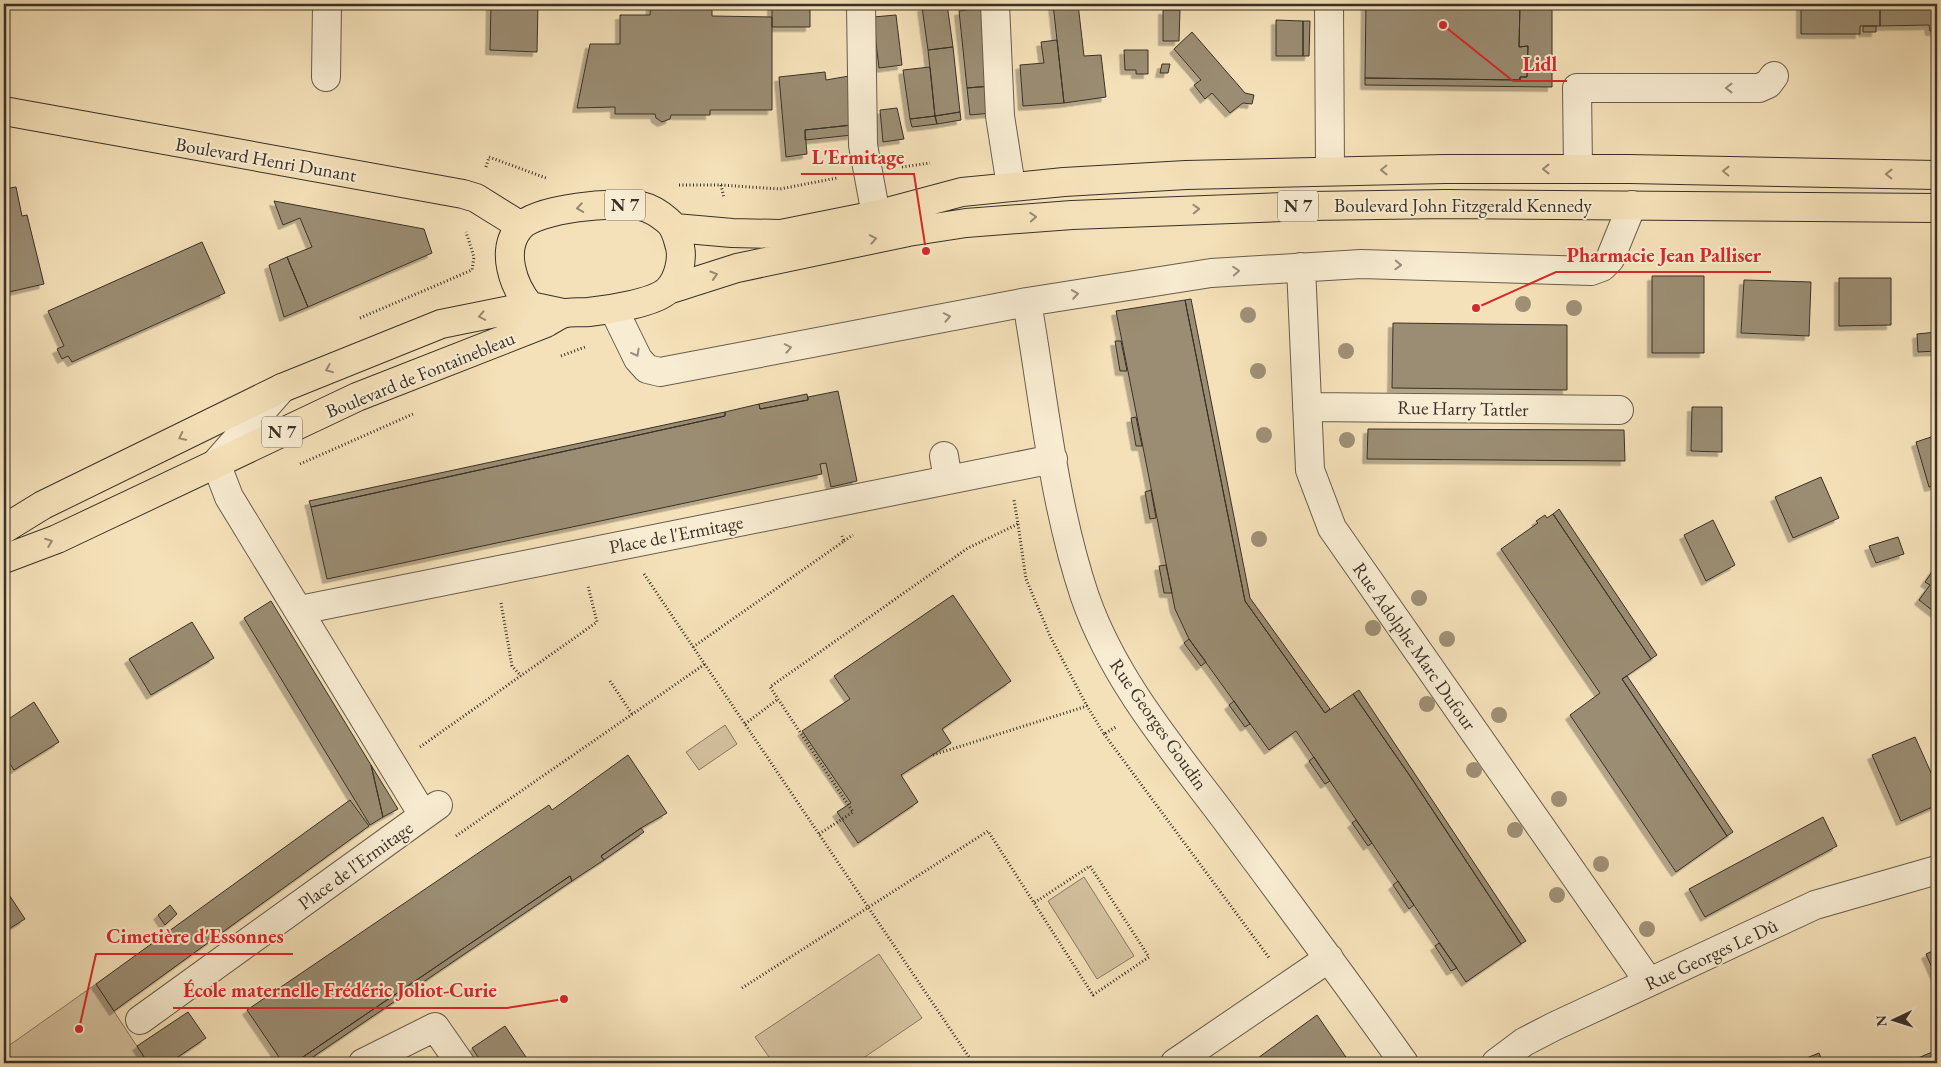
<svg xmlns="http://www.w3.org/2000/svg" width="1941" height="1067" font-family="'EB Garamond',serif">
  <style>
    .green { fill: #d5c3a0; stroke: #877a64 }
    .building { fill: #9b8d73; stroke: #393127; filter: url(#shadow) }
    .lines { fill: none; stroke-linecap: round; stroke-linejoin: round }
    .minor-casing { stroke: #685d4c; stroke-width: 30 }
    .major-casing { stroke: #393127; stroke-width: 30 }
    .path { stroke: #393127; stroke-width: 3; stroke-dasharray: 1 2.5; stroke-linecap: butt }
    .minor { stroke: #f8ecd2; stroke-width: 28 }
    .major { stroke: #f5e1b9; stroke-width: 28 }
    .tree { fill: #9f9076 }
    .oneway { stroke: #988e7c }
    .oneway2 { stroke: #978970 }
    .labels { text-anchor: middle; stroke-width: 4; stroke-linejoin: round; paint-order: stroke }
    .shield { fill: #f8ecd2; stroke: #72695a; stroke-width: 1 }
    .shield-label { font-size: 18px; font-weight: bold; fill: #393127 }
    .street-label { font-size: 19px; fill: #393127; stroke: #f8ecd2 }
    .leader { fill: none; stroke: #d62828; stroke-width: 2 }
    .callout-dot { fill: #d62828; stroke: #f8ecd2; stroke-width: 2 }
    .callout-label { font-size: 20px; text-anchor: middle; font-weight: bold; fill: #d62828; stroke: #f8ecd2; stroke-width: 4; stroke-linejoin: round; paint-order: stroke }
  </style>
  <defs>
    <filter id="shadow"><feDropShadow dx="-4.5" dy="4.5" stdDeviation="0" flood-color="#0004"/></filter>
  </defs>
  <rect width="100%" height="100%" fill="#f5e1b9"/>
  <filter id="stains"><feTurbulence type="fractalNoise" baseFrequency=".004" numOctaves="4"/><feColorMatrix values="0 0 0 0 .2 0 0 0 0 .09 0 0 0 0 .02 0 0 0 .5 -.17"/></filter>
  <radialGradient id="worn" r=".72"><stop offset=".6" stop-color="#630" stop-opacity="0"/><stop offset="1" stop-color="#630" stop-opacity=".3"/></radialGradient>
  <path class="green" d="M725,725l12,19 -38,26 -13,-18z
    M1084,877l50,79 -37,23 -49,-78z
    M879,954l43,64 -66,45h-83l-18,-26z
    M96,984l52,79h-144v-14z"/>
  <path class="building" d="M491,4h47l-1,48 -47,-2z
    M651,4h61v12l60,1v93h-62v5h-39l-1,4 -8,3 -6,-4 -1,-4h-40v-7l-38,1 13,-64h30v-29h30z
    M772,4h38v23h-38z
    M947,4l6,43 -25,3 -6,-43z
    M1053,4h25l6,52 17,-1 5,42 -42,6z
    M1366,4h154l-1,43 9,-1 -1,31h-7v3l-155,-2z
    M1520,4h32v83l-187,-2v-7l155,2v-3h7l1,-31 -9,1z
    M1801,4h79v22h-20v8h-59z
    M1880,4h57v27h-7l-1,-6 -49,1z
    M981,8l10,78 -24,2 -8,-77z
    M1163,10h17l-1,31h-16z
    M896,15l6,50 -23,3 -6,-51z
    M1276,20l27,1v35h-27z
    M1303,21h7l-1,35h-6z
    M1863,26h13v6h-13z
    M1192,32l53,61 9,2 -2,9 -9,-1 -13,10 -18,-20 -7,6 -11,-14 7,-5 -27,-31z
    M1057,40l7,63 -41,3 -3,-41 24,-2 -3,-21z
    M953,47l7,65 -25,4 -7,-66z
    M1124,50h24v24h-12v-4h-11z
    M1162,64h8l-2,9h-8z
    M930,67l5,49 -25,3 -7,-49z
    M825,72l1,8 23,-4 3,49 -47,5 2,24 -21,3 -7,-80z
    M991,86v27l-21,2 -3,-27z
    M897,108l7,31 -21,3 -3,-32z
    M960,112l1,8 -24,4 -2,-8z
    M935,116l2,8 -25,3 -2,-8z
    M852,125v10l-47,5v-10z
    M16,187l6,29 5,-1 17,69 -35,8 -5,-22v-81z
    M274,201l150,28 8,24 -124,54 -21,-50 25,-10 -12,-29 -17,7z
    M202,242l23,51 -153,69 -4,-6 -6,3 -5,-10 7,-3 -16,-35z
    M287,257l21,50 -24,10 -15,-52z
    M1652,276h52v77h-52z
    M1839,278h52v47l-52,1z
    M1744,280l67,2 -2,54 -68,-3z
    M1191,299l59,299 80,111 -5,4 -80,-112 -60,-301z
    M1185,300l60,301 80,112 28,-19 57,82 111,168 -55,38 -170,-251 -27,19 -80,-111 -14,-30 -59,-298z
    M1393,323l174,2v65l-175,-2z
    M1937,332v19l-19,1 -1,-18z
    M1115,341h6l6,30h-7z
    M838,391l19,90 -26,6 -5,-24 -6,1 2,10 -495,105 -16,-72 414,-91v-4l34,-8 1,5 48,-9v-3z
    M807,394l1,6 -48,9 -1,-5z
    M1692,407h30v45l-31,-1z
    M725,412v4l-414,91 -2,-6z
    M1136,417l6,29h-6l-5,-28z
    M1368,429l256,1 1,31 -258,-2z
    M1937,435v50l-8,2 -13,-45z
    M1821,477l18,41 -46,20 -18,-41z
    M1151,490l5,28 -6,1 -5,-27z
    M1559,509l98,146 -6,4 -98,-145z
    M1553,514l98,145 -29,20 105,157 -51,36 -106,-157 30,-22 -99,-144 37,-26 -2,-2 9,-6 2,3z
    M1713,520l22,45 -29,16 -22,-46z
    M1898,537l6,17 -28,9 -7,-17z
    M1166,565l6,28h-8l-5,-27z
    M1937,565v49l-18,-14 11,-15 -5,-3z
    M953,595l58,86 -69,48 9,14 -50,32 17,27 -60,41 -21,-31 14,-9 -49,-72 48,-32 -16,-23z
    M271,601l100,164 12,52 -13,8 -126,-207z
    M192,622l22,36 -63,37 -22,-36z
    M1189,639l17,23 -5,4 -17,-23z
    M1627,676l106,156 -6,4 -105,-157z
    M1359,690l167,251 -5,3 -111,-168 -57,-82z
    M1234,701l16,23 -5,3 -16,-22z
    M34,702l25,40 -45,28 -10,-15v-33z
    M1915,737l22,49v19l-36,16 -29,-66z
    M628,755l39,58 -26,15 -40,28 3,4 -32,21 -2,-5 -276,187h-11l-36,-53 302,-205 3,5z
    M1314,757l16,24 -5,3 -16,-23z
    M371,765l27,44 -15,8z
    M350,800l19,26 -255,185 -18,-27z
    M1823,817l14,29 -132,71 -16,-28z
    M1356,820l16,23 -4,3 -16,-23z
    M641,828l3,4 -40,28 -3,-4z
    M570,876l2,5 -268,182h-10z
    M1398,881l16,24 -5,4 -16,-24z
    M4,887l21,32 -21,13z
    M170,905l7,9 -12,11 -7,-10z
    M1439,943l18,25 -6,3 -16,-25z
    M1937,949v30l-11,-25z
    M188,1012l18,26 -37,25h-21l-11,-17z
    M1317,1015l33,48h-99z
    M505,1026l25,37h-48l-10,-15z
    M1937,1050v13h-31z
    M1819,1053l4,10h-29z"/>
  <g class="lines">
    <g class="minor-casing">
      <path id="minor" d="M861,4l2,141 13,70
        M995,4l5,112 11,70
        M1329,4l1,167
        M326,77l1,-73
        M1578,169l-1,-81h182l9,-4 6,-8
        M1301,267l9,203 22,58 317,454
        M1027,302c17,98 26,200 58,295 29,83 87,151 139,220 61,82 121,163 180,246
        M614,310l24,49 9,10 13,3 367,-70 184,-29 150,-9 230,7 11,-4 8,-8 22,-54
        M282,388l-66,75 13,34 194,318
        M1307,407l312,3
        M944,456l4,24
        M300,610l753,-151
        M140,1020l298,-215
        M363,1063l72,-36 25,36
        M1175,1063l154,-105
        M1496,1063l28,-21 31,-16 260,-121 122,-35"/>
    </g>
    <g class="major-casing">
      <path id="major" d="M4,111l459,83 13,4 45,28
        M675,228l57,5 49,1 95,-19 86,-23 102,-10 122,-7 259,-6h184l308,6
        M668,290l69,-22 171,-36 58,-9 106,-8 238,-9 136,-2 491,4
        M4,529l39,-24 239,-117 159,-64 89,-18
        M4,559l53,-20 300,-142 189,-74c5,-3 11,-7 16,-9 8,-3 19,-1 27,-2 18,-2 66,-9 79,-22 10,-10 15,-30 12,-43 -3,-10 -4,-19 -12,-26 -7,-6 -18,-13 -27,-15 -25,-5 -104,2 -121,21 -20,23 -7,59 10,79l33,7"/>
    </g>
    <path class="path" d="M486,167l3,-10 57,21
      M902,167l28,-4
      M679,185h42l59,4 57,-11
      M721,185l3,13
      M360,318l112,-48 2,-13 -8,-25
      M561,356l24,-9
      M300,464l113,-50
      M1018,524l8,55 24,57 37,70
      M844,541l9,-6
      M644,574l329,489
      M501,603l11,63 9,10
      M693,647l151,-106 -2,-5
      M610,681l22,33
      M745,724l33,-25
      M1104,734l166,225
      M420,747l177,-125 -9,-36
      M933,755l154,-49 17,28 12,-7
      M819,834l34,-22 -83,-125 198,-139 50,-24 -4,-24
      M456,836l249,-172
      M742,988l246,-157 105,164 56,-38 -59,-91 -56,37"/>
    <use href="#minor" class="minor"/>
    <use href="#major" class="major"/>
  </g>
  <g class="tree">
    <circle cx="1523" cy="304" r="8"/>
    <circle cx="1574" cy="308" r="8"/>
    <circle cx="1248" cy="315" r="8"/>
    <circle cx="1346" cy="351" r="8"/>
    <circle cx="1258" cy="371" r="8"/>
    <circle cx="1264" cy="435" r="8"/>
    <circle cx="1347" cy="440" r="8"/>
    <circle cx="1259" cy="539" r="8"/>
    <circle cx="1419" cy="598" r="8"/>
    <circle cx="1373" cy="628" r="8"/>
    <circle cx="1447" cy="639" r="8"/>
    <circle cx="1427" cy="704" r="8"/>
    <circle cx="1499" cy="715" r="8"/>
    <circle cx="1474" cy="770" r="8"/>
    <circle cx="1559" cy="799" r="8"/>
    <circle cx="1515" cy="830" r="8"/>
    <circle cx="1601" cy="864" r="8"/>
    <circle cx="1557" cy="895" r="8"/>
    <circle cx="1647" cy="929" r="8"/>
  </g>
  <defs><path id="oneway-chevron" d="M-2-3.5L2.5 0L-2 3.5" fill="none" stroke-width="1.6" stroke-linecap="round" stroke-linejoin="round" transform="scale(1.25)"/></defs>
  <g class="oneway">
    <use href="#oneway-chevron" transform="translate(1729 88) rotate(180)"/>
    <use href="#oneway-chevron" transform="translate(1398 265) rotate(2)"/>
    <use href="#oneway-chevron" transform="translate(1236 271) rotate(-4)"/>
    <use href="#oneway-chevron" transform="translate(1075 294) rotate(-9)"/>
    <use href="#oneway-chevron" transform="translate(947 317) rotate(-11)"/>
    <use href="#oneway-chevron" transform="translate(788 348) rotate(-11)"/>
    <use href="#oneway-chevron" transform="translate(636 353) rotate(61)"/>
  </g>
  <g class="oneway2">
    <use href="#oneway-chevron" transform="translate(1546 169) rotate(-180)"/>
    <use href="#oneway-chevron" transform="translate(1384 170) rotate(179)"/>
    <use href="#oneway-chevron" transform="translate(1726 171) rotate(-179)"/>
    <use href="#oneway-chevron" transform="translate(1889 174) rotate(-179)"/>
    <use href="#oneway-chevron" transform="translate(580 208) rotate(171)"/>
    <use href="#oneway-chevron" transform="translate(1196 209) rotate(-2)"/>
    <use href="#oneway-chevron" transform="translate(1033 217) rotate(-4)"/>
    <use href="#oneway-chevron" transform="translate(873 239) rotate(-11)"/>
    <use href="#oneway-chevron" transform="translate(714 275) rotate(-17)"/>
    <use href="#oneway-chevron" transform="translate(482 316) rotate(169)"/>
    <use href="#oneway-chevron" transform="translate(329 369) rotate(158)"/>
    <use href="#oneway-chevron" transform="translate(182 437) rotate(154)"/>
    <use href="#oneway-chevron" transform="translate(49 542) rotate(-21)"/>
  </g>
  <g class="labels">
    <g class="shield">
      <rect x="605" y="189.5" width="40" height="31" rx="4"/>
      <rect x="1278" y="190.5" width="40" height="31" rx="4"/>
      <rect x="262" y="416.5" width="40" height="31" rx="4"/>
    </g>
    <g class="shield-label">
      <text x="625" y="211">N 7</text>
      <text x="1298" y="212">N 7</text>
      <text x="282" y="438">N 7</text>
    </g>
    <g class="street-label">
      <text transform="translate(266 159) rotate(10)" y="7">Boulevard Henri Dunant</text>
      <text x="1463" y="212">Boulevard John Fitzgerald Kennedy</text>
      <text transform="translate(420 374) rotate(-22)" y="7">Boulevard de Fontainebleau</text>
      <text transform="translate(1463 408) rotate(1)" y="7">Rue Harry Tattler</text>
      <text transform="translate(676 534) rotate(-11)" y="7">Place de l'Ermitage</text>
      <text transform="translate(1415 646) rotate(55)" y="7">Rue Adolphe Marc Dufour</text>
      <text transform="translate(1159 724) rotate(55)" y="7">Rue Georges Goudin</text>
      <text transform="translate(355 865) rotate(-36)" y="7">Place de l'Ermitage</text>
      <text transform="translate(1711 954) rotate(-25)" y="7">Rue Georges Le Dû</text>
    </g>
  </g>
  <path class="leader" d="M1443 25L1513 81H1567M926 251L914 174H801M1476 308L1556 272H1771M79 1029L96 954H293M564 999L507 1008H173"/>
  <g class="callout-dot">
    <circle cx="1443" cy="25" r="5"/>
    <circle cx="926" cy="251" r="5"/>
    <circle cx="1476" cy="308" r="5"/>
    <circle cx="79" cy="1029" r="5"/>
    <circle cx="564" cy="999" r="5"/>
  </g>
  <g class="callout-label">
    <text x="1540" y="71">Lidl</text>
    <text x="858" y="164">L'Ermitage</text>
    <text x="1664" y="262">Pharmacie Jean Palliser</text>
    <text x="195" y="943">Cimetière d'Essonnes</text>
    <text x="340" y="997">École maternelle Frédéric Joliot-Curie</text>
  </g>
  <rect width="1941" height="1067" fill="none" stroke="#f5e1b9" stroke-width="20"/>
  <rect x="5" y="5" width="1931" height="1057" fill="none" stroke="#393127" stroke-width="2.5"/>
  <rect x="10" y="10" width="1921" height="1047" fill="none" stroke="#393127"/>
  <g transform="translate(1894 1020) rotate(266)" stroke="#f8ecd2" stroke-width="4" paint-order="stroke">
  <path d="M0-4L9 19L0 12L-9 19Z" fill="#393127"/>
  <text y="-8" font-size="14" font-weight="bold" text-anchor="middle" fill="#393127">N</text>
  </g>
  <rect width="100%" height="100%" filter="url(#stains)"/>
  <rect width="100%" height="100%" fill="url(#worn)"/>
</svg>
